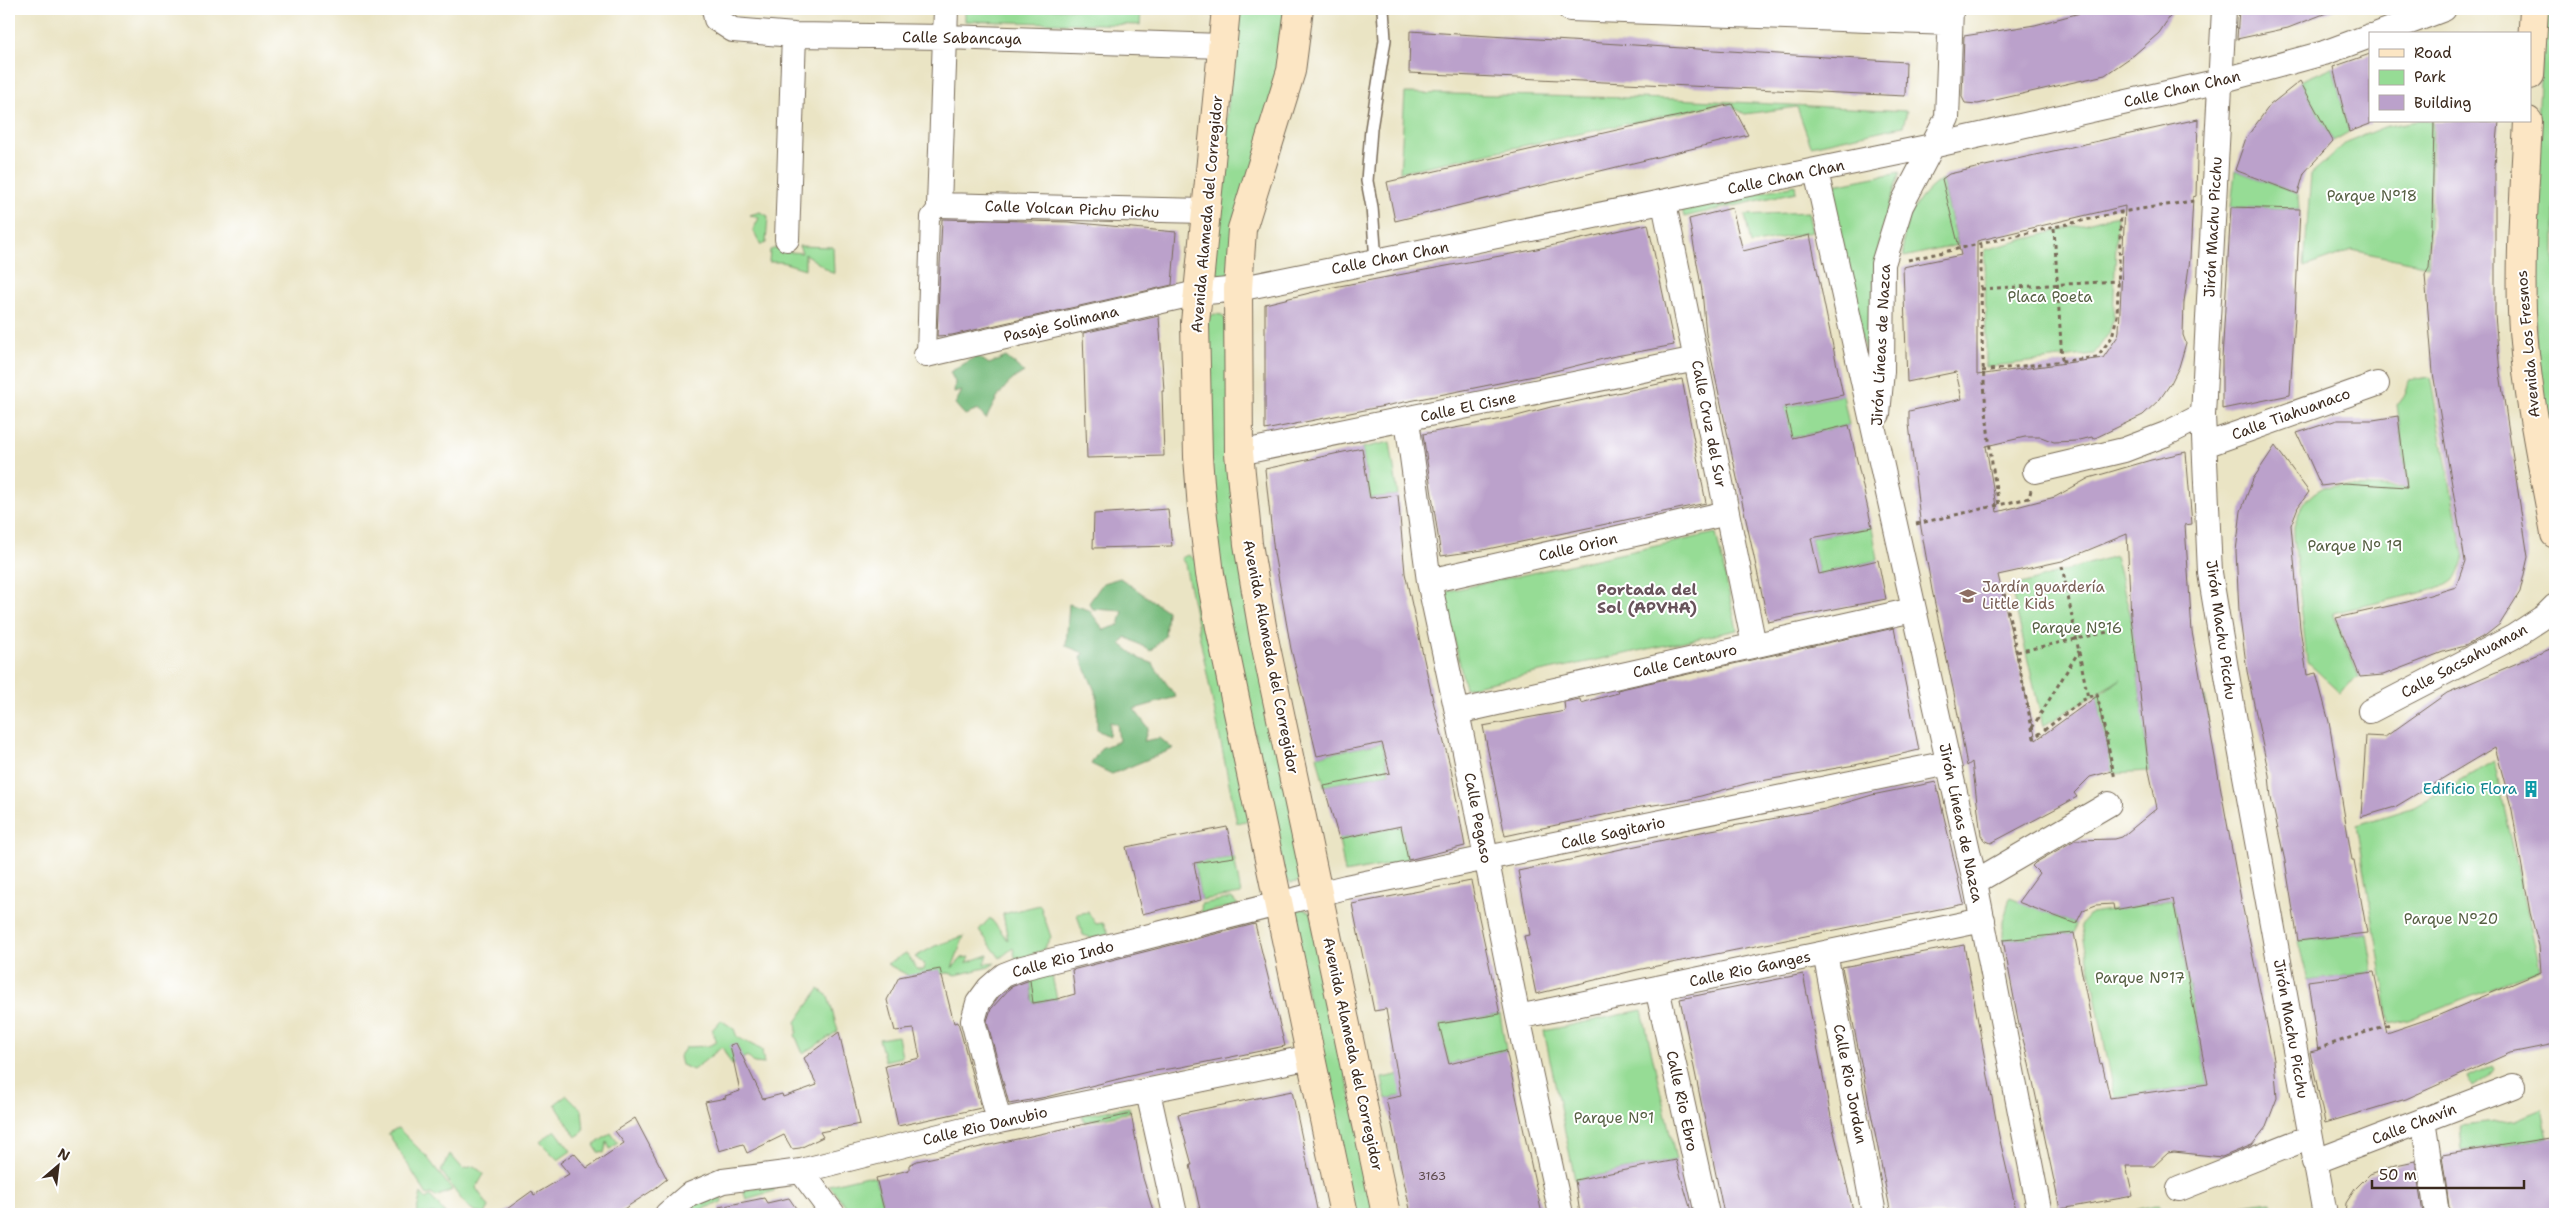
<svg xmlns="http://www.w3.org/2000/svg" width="2564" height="1223" font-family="'Shantell Sans',sans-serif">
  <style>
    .green { fill: #96dc95; stroke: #68835a }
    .forest { fill: #78bc7e; stroke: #5a734e }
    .building { fill: #bba1cb; fill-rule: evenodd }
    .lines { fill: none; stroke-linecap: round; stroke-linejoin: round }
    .service-casing { stroke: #786b58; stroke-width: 14 }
    .pedestrian-casing { stroke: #786b58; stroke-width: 20 }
    .minor-casing { stroke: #786b58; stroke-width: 26 }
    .secondary-casing { stroke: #786b58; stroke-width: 30 }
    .path { stroke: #786b58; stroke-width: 3; stroke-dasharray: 4 4; stroke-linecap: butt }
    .service { stroke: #fff; stroke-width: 11 }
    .pedestrian { stroke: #fff; stroke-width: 18 }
    .minor { stroke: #fff; stroke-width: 24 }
    .secondary { stroke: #fce6c4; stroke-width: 28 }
    .labels { text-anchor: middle; stroke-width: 4; stroke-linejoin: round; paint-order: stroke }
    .number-label { font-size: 12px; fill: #5b4849 }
    .street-label { font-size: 15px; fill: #3b2a1e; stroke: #fff }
    .park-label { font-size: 15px; fill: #565f42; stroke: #fff }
    .education-label { font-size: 15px; fill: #785e54; stroke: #fff; text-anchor: start }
    .culture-label { font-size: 15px; fill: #0d838f; stroke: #fff; text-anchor: end }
    .neighbourhood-label { font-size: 16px; font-weight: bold; fill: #68545b; stroke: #fff }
  </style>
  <rect width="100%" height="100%" fill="#fff"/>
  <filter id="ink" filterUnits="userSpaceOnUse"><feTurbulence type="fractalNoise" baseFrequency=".02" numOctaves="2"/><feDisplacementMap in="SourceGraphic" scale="10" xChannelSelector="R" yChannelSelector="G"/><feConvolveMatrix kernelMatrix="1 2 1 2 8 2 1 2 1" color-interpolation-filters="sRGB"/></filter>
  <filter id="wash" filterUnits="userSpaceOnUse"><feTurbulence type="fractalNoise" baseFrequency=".0096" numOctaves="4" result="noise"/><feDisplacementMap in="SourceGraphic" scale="20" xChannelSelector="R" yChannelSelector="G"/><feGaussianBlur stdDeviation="1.12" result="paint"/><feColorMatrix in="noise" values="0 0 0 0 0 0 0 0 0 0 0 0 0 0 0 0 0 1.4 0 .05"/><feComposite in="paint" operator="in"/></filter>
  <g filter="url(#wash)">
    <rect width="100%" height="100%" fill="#eae4c4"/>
    <path class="green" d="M965,9h176l-1,16 -175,-4z
      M1237,9h52v14l-63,257 -7,2 -7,-3z
      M2543,9h12v472l-13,-71 -10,-137z
      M2333,67l16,65 -16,9 -33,-60z
      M1405,93l270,6 232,12 -4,15 -92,20 -14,-39 -52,7 -20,-11 -325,69z
      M2416,121h17l-5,145 -76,-16 -48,17 7,-93 36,-32 37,-15z
      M1913,136l3,4 -126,28 -2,-6z
      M2235,170l63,24 1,15 -68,-2z
      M1900,172l-17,52 -9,53 -1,112 -44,-203z
      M1942,179l16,66 -54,12c-5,-31 13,-61 38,-78z
      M1795,185l1,7 -112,25 -2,-8z
      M760,212l8,4 -2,27 -5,2 -8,-15 6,-12 -9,-3z
      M1808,212l4,20 -61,12 -6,-29z
      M2117,215l-4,106 -4,12 -15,21 -108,13 -1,-117z
      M799,246l34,1 1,27 -29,-20v15l-23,-7h-13l1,-12 10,-3 8,1 2,4 12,1z
      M1214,314l8,1 4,6 76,556 -5,5 -6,1 -5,-4 -65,-296 -12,-106 -2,-159z
      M2430,377l34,182c-4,18 -15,25 -32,31l-99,23 26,64 -10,6 -8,10 -34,-31 -13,-125v-11l9,-23 11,-10 10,-6 10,-1 74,2 -11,-83 9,-12 3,-13z
      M1843,395l6,30 -58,13 -6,-31z
      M1390,442l8,53 -28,3 -8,-50z
      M1872,527l6,33 -59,14 -8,-36z
      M1716,533l21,97 -272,58 -21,-96z
      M1188,555l9,6 52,259 -12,3 -52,-259 -4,-6z
      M2115,556l16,61 11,92 63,-12 3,22 -64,10 5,42 -37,2 -15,-77 24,-17 -78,47 -32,-139z
      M1382,743l7,30 -65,13 -7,-30z
      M2494,761l46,208 -132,51 -18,4 -33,-199 57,-18z
      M1401,826l7,35 -63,12 -6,-34z
      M1234,857l7,37 -40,6 -7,-37z
      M1232,898l6,7 -36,8 -1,-9z
      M2010,898l66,26 -2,9 -71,7v-18z
      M2173,900l35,184 -93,13 -34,-173 10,-11z
      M1040,905l11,32 -8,13 -27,10 -3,-12 -13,10 -21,-28 11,-12 18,22 -5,-26z
      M1304,909l7,3 65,302h-23l-62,-298 5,-6z
      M1088,912l8,12 7,-1 6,11 -17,4 -9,-3 -6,-21z
      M2367,933l6,39 -65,9 -10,-40z
      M964,936l-12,32 10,-10 8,-1 -4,6 22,-8 -4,9 11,-1 -6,4 -33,8 -8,-2 -37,4 -24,-13 19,-11 12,17h6l1,-5 -10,-8 20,-11z
      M1051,971l6,28 -24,4 -3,-26z
      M819,989l9,7 10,35 -35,23 -8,-19 2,-3 -1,-10z
      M1642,1010l34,150 -101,20 -31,-149z
      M1500,1014l6,36 -57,14 -10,-40z
      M721,1020l13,9 3,8 25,13 2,14 -10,-1 -7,-7 -15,9 -10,-18 -29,23 -12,-5 -2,-8 7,-10 22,-1 9,-4 -5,-12z
      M898,1036l4,21 -17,4 -6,-22z
      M2492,1065l2,3 -5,8 -16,11 -5,-10z
      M1443,1066l6,20 -63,13 -4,-21z
      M567,1095l15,15 2,21 -8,6 -21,-33z
      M1129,1107l1,5 -46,10 -2,-7z
      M2542,1109l6,29 -86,13 -2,-25 55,-6z
      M398,1128l29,29 25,33 -16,7 -5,-3 -4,1 -39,-62z
      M555,1130l16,21 -13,9 -18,-18z
      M611,1133l7,10 -8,6 -3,-7 -3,11 -6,-1 -4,-7z
      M450,1154l13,15 11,-3 10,8 -8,14 13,19 -4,7c-19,0 -33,-29 -44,-43z
      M867,1176l9,2 9,36h-33l-23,-29z
      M774,1184v7l-28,8 -3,-9z
      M421,1193l5,6 4,-3 16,18h-30z
      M721,1193l1,9 -27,10 -2,-8z
      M2271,1201l2,13h-29l-2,-9z
      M2158,1204l12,10h-33l-1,-4z"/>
    <path class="forest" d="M977,356l12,8 17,-7 18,15c-20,11 -28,27 -38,47l-8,-9 -13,5 -10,-11 7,-13 -8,2 1,-11 -5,-10z
      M1120,578l47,33 -2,25 -14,15 -25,-14 -5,7 19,15 12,4 24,34 -42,12 14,19 -4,13 16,-3 13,11 -61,25 -21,-10 10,-16 18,-7 -2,-17 -7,-2 -1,14 -12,-6v-34l-16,-38 3,-5 -18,-7 3,-42 20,6 15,20 15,-5 4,-14 -30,-2 -4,-6 14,-20z"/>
    <g id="blocks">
      <path class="building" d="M2095,9h80l-16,24 -25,22 -29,20 -127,29 -13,-1 -3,-6 2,-61 71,-11z
        M2239,9h95v1l-46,18 -51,11z
        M1410,31l496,31 -1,34 -496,-23z
        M2370,54v70l-21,8 -16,-65z
        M2300,81l33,60 -29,32 -6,21 -63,-24 11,-32 24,-33z
        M1732,104l16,31 -353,86 -8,-39z
        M2198,119l-2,77 -3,1 -3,62 -6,43 -1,33 3,8 -7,24 -8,16 -11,16 -17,16 -50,24 -1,-2 -16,4 -22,1 -13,-5h-16l-39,9 11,66 58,-15 34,-19 62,-18 35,-8 6,72 -7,1 7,107 49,267 33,160 3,39 -11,29 -14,18 -30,12 -48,-5 -6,1 -14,13h-28l7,30 -73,13 -34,-159 -7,-25 -16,-85 71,-7 26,131 2,-1 8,35 98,-14 -35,-185 -59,11 -1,-6 -17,1 -13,5 -7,14 -58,-22 21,-29 -7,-7 3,-3 40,-23 40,-1 7,-2 35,-29 -8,-37 -18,-154 -4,-83 -65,27 -64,14 38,165 61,-44 15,75 -22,6 -16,16 3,4 -18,10 -68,36 -7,-3 -3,-5 -9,-73 -5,4 -13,-73 -22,-103 -11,-62 -12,-104v-13l53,-12 -6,-27 -49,10 -4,-115 58,-12 -19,-76 7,-5zM2125,206l-6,125 -1,5 -15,22 -126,17v-134z
        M2434,121h65l-4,44v150l5,58 28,184 -8,35 -20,32 -14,11 -21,11 -22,6 -60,23 -23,2 -24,-59 71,-16 49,-15 9,-26 -32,-188 -8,-98 4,-7 3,-42z
        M2231,207l69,2 -5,108 -5,78 -68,14v-50z
        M1732,208l11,43 67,-16 33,160 -58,12 7,31 57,-13 23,102 -61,11 8,36 59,-14 8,39 -118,23 -62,-288 -4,-43 -13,-72z
        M942,219l126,3 108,10 -4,53 -220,50 -15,1z
        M1648,224l26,121 -63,12 -72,18 -274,55v-126l69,-17 198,-37z
        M1159,316l5,75h-2l2,65 -77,2 -4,-125z
        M1682,379l24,124 -223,47 -42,6 -18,-122 90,-17 38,-10z
        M2398,416l9,71 -63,-4 -23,3 -24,-53 40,-13h36z
        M2275,446l34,46 -11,15 -7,18 9,103 7,47 9,-2 13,49 23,138h2l13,73 -69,8 -13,-80 -14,-63 -2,-23 -22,-104 -8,-60 -3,-60 5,-40 12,-32z
        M1362,448l8,50 28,-3 7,78 29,132 17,64 14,77 -57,14 -7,-34 -62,13 -15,-53 66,-13 -8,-30 -65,13 -26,-107 -17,-96 -9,-84z
        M1168,509l4,37 -79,2 1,-34z
        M1894,628l25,122 -64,15 -106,18 -63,17 -45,7 -136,29 -22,-110 82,-15 -1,-9 16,-3 1,4 37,-10 -1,-3z
        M2550,649l5,26v369l-45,9 -104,46 -81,24 -15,-71 8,-2 -10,-69 66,-9 13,61 50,-17 104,-44 -2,-26 -9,-33 -18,-103 -17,-63 -100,60 -34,10 5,-81 19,1 62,-44z
        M1936,782l28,122 -327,66 -101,24 -12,-58 6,-1 -12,-64 188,-40 119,-22 47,-14z
        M1227,827l7,30 -40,6 7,37 -59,14 -16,-67z
        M1471,881l29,133 -61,10 10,40 57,-14 36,164h-131l-19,-89 -6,-26 15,-3 -15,-87 -12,2 -22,-107z
        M1255,924l30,122 -103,21 -35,5 -101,25 -37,7 -22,-83 4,-12 20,-22 19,-7 3,23 24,-4 18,-5 -3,-24z
        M1964,945l35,191 18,78h-126l-49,-247z
        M940,969l14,54 4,-1 23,86 -83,18 -13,-60 35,-8 -6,-29 -19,2 -8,-31 12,-23z
        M1803,974l31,158 20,82h-130l-44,-215z
        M839,1032l21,92 -40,8 3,5 -23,11 -8,1 -8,-14 -37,18 -4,-9 -24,7 -14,-49 21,-4 -1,-2 15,-5 -10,-46 6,-2 27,56 19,-5 1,3 34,-12 -13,-27z
        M1292,1091l26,123h-117l-11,-49h2l-14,-51z
        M1131,1114l12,64 11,36h-269l-9,-36 33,-8v-5l8,-4z
        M635,1118l32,61 -14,11 -37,24h-116l32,-23 2,4 35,-21 -9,-11 14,-10 13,15 37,-25 -9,-12z
        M2555,1137v77h-105l-8,-59z
        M1676,1160l16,54h-112l-5,-34z
        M2415,1161l8,53h-78l1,-11 9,-14 15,-15 26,-9z
        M764,1198l3,5 22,-5 11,16h-81v-7z"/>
    </g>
  </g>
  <g filter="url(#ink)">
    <use href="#blocks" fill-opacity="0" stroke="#786b58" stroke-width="1"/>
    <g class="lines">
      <g class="service-casing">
        <path id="service" d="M1376,261l-4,-54 -5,-26 4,-52 14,-89 -2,-31"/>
      </g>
      <g class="pedestrian-casing">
        <path id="pedestrian" d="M926,355l4,-138 9,-12"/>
      </g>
      <g class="minor-casing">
        <path id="minor" d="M714,9l2,10 17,11 61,5 152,2 276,9
          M946,9l-7,196 266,6
          M1570,9l380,14
          M2224,9l-21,406 7,158 21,126 94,515
          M2378,34l66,-25
          M1816,171l159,711 65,332
          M1664,203l90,442
          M787,239l7,-204
          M926,355l271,-62 41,-4 138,-28 556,-115 288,-65 104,-28 46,-17
          M1878,414l4,-43 1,-107 18,-58 46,-88 4,-109
          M1407,420l22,161 28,131 61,305 43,197
          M2205,445l172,-61
          M1239,453l457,-94
          M2035,471l89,-21 42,-16 37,-19
          M1429,581l298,-68
          M2370,711l143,-74 32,-21 10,-10
          M1457,712l456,-102
          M1975,882l134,-78
          M1825,953l49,261
          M1657,988l50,226
          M1518,1017l465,-97
          M1148,1092l27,122
          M2423,1120l14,94
          M999,1121l-26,-100 5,-18 11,-15 15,-13 18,-7 324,-81 602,-124
          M2314,1162l199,-76
          M801,1171l32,43
          M2179,1189l131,-52
          M667,1214l22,-19 34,-14 78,-10 198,-50 312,-64"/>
      </g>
      <g class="secondary-casing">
        <path id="secondary" d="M1226,9l-31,314 3,134 4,52 8,65 10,53 124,587
          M1299,9l-8,62 -49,158 -4,60 1,164 9,91 16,94 122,576
          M2530,75l4,-66
          M2528,121c-3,64 -8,127 -6,191 3,75 20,149 33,222"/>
      </g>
      <path class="path" d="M2044,12l2,-3
        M2054,228l8,133
        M1981,245c0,89 1,172 18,260
        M1908,260l213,-48 72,-11
        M1981,289l137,-8
        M1982,371l115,-14 15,-20 5,-21 4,-104
        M1916,524l113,-26 2,-8
        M2062,566l26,132
        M2003,586l31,152 49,-38 14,-6 18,85
        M2017,652l109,-24
        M2032,728l47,-77
        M2317,1049l73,-25"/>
      <use href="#service" class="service"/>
      <use href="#pedestrian" class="pedestrian"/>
      <use href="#minor" class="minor"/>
      <use href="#secondary" class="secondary"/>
    </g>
  </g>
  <defs>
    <g id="school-bare" transform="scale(1.35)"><path d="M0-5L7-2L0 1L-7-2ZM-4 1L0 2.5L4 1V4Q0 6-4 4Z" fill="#8d6e63" stroke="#fff" stroke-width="2.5" paint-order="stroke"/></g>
    <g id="building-bare" transform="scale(1.35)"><path d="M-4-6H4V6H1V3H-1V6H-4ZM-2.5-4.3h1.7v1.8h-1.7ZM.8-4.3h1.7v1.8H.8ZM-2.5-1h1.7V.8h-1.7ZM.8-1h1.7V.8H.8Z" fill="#0f9aa8" stroke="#fff" stroke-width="2.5" paint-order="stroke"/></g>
  </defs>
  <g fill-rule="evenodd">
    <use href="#school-bare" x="1968" y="596"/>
    <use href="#building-bare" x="2531" y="789"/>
  </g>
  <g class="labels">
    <g class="number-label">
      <text x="1432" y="1180">3163</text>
    </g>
    <g class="street-label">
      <text transform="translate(962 38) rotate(1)" y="5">Calle Sabancaya</text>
      <text transform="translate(2182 89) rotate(-13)" y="5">Calle Chan Chan</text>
      <text transform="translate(1786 177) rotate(-12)" y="5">Calle Chan Chan</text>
      <text transform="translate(1072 209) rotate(2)" y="5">Calle Volcan Pichu Pichu</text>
      <text transform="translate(1207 214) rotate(-85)" y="5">Avenida Alameda del Corregidor</text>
      <text transform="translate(2213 227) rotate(-87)" y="5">Jirón Machu Picchu</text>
      <text transform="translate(1390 258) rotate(-11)" y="5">Calle Chan Chan</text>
      <text transform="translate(1061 324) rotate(-13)" y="5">Pasaje Solimana</text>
      <text transform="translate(2528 344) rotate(-95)" y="5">Avenida Los Fresnos</text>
      <text transform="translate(1881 345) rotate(-87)" y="5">Jirón Líneas de Nazca</text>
      <text transform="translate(1468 407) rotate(-12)" y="5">Calle El Cisne</text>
      <text transform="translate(2291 414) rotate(-20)" y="5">Calle Tiahuanaco</text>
      <text transform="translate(1709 424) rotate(79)" y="5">Calle Cruz del Sur</text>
      <text transform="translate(1578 547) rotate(-13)" y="5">Calle Orion</text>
      <text transform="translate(2221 630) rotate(82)" y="5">Jirón Machu Picchu</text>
      <text transform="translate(1271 657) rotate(79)" y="5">Avenida Alameda del Corregidor</text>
      <text transform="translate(1685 661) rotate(-13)" y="5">Calle Centauro</text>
      <text transform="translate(2464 661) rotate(-28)" y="5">Calle Sacsahuaman</text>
      <text transform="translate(1478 818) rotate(79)" y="5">Calle Pegaso</text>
      <text transform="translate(1961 823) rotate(78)" y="5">Jirón Líneas de Nazca</text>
      <text transform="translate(1613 833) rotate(-12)" y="5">Calle Sagitario</text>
      <text transform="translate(1063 959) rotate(-15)" y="5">Calle Rio Indo</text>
      <text transform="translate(1750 969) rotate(-12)" y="5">Calle Rio Ganges</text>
      <text transform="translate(2291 1029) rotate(80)" y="5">Jirón Machu Picchu</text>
      <text transform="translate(1353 1054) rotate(78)" y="5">Avenida Alameda del Corregidor</text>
      <text transform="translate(1850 1084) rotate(79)" y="5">Calle Rio Jordan</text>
      <text transform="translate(1682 1101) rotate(78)" y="5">Calle Rio Ebro</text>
      <text transform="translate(2414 1124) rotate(-21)" y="5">Calle Chavín</text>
      <text transform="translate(985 1126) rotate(-13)" y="5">Calle Rio Danubio</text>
    </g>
    <g class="park-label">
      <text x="2372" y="201">Parque N°18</text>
      <text x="2050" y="302">Placa Poeta</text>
      <text x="2355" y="551">Parque Nº 19</text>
      <text x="2077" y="633">Parque N°16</text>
      <text x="2451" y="924">Parque N°20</text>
      <text x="2140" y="983">Parque N°17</text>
      <text x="1614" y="1123">Parque N°1</text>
    </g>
    <g class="education-label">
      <text x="1982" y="592">Jardín guardería<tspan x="1982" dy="17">Little Kids</tspan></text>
    </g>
    <g class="culture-label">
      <text x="2517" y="794">Edificio Flora</text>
    </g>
    <g class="neighbourhood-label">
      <text x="1647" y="595">Portada del<tspan x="1647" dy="18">Sol (APVHA)</tspan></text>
    </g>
  </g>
  <rect width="2564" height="1223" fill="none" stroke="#fff" stroke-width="30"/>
  <rect x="2369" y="32" width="162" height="90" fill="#ffffff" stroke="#b1aaa5"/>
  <rect x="2379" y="49" width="25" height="8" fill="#fce6c4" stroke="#b1aaa5"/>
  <text x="2414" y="58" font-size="15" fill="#3b2a1e">Road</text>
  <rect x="2379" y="70" width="25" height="15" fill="#96dc95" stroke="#b1aaa5"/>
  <text x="2414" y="82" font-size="15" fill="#3b2a1e">Park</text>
  <rect x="2379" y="95" width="25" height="15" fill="#bba1cb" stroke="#b1aaa5"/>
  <text x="2414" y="108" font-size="15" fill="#3b2a1e">Building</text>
  <g transform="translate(58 1166) rotate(28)" stroke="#ffffff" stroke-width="4" paint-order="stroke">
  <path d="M0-4L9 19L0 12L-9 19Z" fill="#3b2a1e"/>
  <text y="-8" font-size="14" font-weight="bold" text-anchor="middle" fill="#3b2a1e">N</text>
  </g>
  <path d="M2372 1180v8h152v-8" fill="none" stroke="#3b2a1e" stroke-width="2.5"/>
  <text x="2379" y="1180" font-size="15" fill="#3b2a1e" stroke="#ffffff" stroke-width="4" paint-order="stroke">50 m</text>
</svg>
